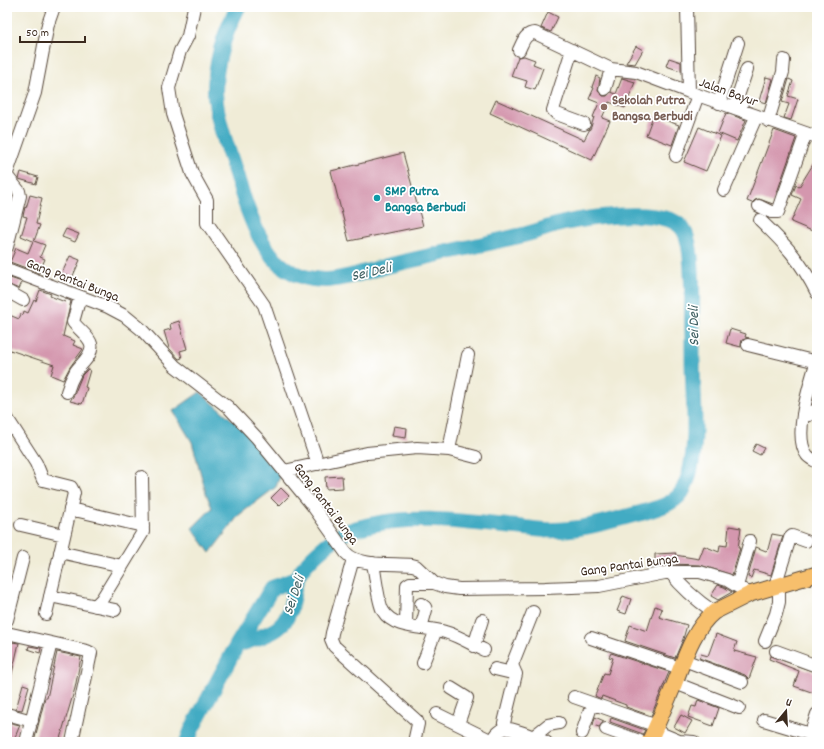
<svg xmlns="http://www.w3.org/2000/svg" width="824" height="749" font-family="Dekko,sans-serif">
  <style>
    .water { fill: #43abc3; stroke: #3f6a70 }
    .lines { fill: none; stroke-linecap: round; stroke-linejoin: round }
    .river { stroke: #43abc3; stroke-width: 16 }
    .building { fill: #d497ae }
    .minor-casing { stroke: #56473a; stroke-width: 14 }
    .major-casing { stroke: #56473a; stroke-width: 17 }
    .minor { stroke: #fff; stroke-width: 12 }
    .major { stroke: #f7bf6c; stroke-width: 15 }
    .education-dot { fill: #8d6e63; stroke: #fff; stroke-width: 1.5 }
    .culture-dot { fill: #0f9aa8; stroke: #fff; stroke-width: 1.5 }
    .labels { text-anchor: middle; stroke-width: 3.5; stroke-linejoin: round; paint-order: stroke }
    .street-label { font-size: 14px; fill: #3b2a1e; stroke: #fff }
    .education-label { font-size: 14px; font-weight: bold; fill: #785e54; stroke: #fff; text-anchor: start }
    .culture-label { font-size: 14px; font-weight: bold; fill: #0d838f; stroke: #fff; text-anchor: start }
    .water-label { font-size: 15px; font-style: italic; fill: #3e5e60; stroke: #fff }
  </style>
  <rect width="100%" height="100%" fill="#fff"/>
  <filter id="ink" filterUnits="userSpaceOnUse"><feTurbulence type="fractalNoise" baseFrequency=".025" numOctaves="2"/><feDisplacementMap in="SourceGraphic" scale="8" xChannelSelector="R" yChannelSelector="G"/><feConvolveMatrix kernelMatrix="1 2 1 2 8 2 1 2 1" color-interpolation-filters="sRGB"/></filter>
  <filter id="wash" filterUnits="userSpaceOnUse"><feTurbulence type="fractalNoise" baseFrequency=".012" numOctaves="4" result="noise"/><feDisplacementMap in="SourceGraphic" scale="16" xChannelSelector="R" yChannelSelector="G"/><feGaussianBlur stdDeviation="0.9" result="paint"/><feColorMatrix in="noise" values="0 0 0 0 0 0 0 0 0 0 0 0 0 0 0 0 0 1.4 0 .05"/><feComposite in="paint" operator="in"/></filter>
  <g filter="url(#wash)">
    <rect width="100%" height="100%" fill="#f0ecd7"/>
    <path class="water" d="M200,392l51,44 29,40 -4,11 -37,28 -29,38 -18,-25 20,-20 -6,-15 -14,-51 -19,-31z"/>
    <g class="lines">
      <path class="river" d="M237,645l35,-57 24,-9
        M187,742l5,-13 45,-84c13,-5 31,-9 41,-17 15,-12 13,-31 18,-47 5,-17 37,-44 53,-50 6,-3 14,-4 21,-6 48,-11 99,-2 147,2 12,1 25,4 37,3 29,0 59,-10 87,-17 16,-5 36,-9 43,-25 15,-31 10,-77 9,-110 -1,-20 0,-39 -1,-59 0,-20 2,-72 -8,-88 -3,-6 -11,-11 -17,-12 -26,-8 -76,-2 -103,4 -17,4 -33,11 -50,14 -41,10 -82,18 -123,28 -38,9 -69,27 -106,3 -27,-18 -41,-68 -50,-97 -8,-25 -19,-53 -20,-79 0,-29 10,-60 23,-85"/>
    </g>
    <g id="blocks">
      <path class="building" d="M548,12l10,5 -7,15 -10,-4z
        M636,46l7,4 -8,14 -9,-1z
        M524,56l11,4 -2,4 10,4 -8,22 -10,-3 2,-6 -16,-5 7,-19z
        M669,58l12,4v9l-15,-5z
        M596,76l4,2 -2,13 5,5h4l4,-4 5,2 6,-16 13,4 -10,26 -16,-6 -7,16 8,3 -18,39 -102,-47 6,-13 88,40 7,-13 3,-10h-1l6,-14 -10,-4 5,-11 -2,-1z
        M766,77l7,2 -7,24 -7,-2z
        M789,79l4,2 -5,15 10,3 -7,21 -7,-2 5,-14 -7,-2z
        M726,113l20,7 -9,21 -19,-8z
        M653,116l26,9 -7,20 -26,-10z
        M699,127l22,9 -15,35 -22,-9z
        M774,130l22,8 -23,66 -14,-5 -4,1 -3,3 -5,-2z
        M403,153l20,73 -74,15 -18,-70z
        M817,158v75l-26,-11 10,-23 -9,-4 4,-10 3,2z
        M21,172l17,5 -2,7 -17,-5z
        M30,195l12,3 -6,26 4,1 -6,16 11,4 -5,12 5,2 -6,14 -29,-11 6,-14 12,5 5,-12 -12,-5 6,-19 -4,-1 2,-9 1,1z
        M66,229l13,5 -4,8 -13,-5z
        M70,256l10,4 -8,18 -10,-5z
        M7,277l15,5 -3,7 -12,-5z
        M40,290l11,4 -1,2 15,6 1,-3 5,2 -8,35 12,5 -2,4 10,4 -13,18 -7,13 -12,-5 3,-10 -47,-16v-35l12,5 2,-5 2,1 1,-4 4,2 6,-13 2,1z
        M179,321l8,28 -7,2 2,7 -3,1 -10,-11 -5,-17 7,-2 -1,-5z
        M730,329l16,5 -1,3 4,1 -7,2 -1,4v3l-15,-4z
        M88,369l2,1 -5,17 2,1 -5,16 -12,-3 4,-6 8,-20z
        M394,426l13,2 -1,10 -14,-2z
        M756,444l8,4 -4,7 -8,-4z
        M342,476l1,12 -17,1 -1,-12z
        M281,488l8,8 -10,10 -8,-8z
        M729,526l12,2 -3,20h2l-8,27 -32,-10 -30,-1 -15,3v-13l21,-1 -1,2 24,4 5,-13 15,6 1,-7 7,1z
        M772,534l11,2 -12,39 -17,-5 -3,8 -3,-1 8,-30 10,4 2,-2z
        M718,585l6,2 8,5 -14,8 -7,-4z
        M623,596l8,3 -5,15 -9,-3z
        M655,606l7,3 -3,8 28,8 -4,14 -8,19 -50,-17 5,-16 17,6z
        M716,634l21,8 -3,9 23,6 -8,22 -4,-4 -46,-17 2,-4 7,2z
        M12,642l7,1 -9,39 -3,-1v-18z
        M29,646l12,2 -1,5 -12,-4z
        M57,652l24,5 -6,31 -16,54h-25l11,-44h2z
        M611,653l58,19 -18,44 -25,-9v-2l-24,-9 -1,3 -6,-3 9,-23 4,1 5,-16 -4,-1z
        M770,656l47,17v21l-23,-8 5,-15 -30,-12z
        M23,684l6,2 -7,24 -6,-1z
        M698,700l21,8 -6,18 -25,-9 4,-11 4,1z
        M681,715l11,6 -7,12 -11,-6z
        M595,717l9,4 -5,6 -6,-2z
        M611,718l34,12 -2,4 -33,-12z
        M7,722l13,3 -7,17h-6z"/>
    </g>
  </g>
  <g filter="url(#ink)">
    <use href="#blocks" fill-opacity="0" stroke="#56473a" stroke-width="1"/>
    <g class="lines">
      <g class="minor-casing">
        <path id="minor" d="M194,7l-6,29 -8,15 -11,37 4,26 19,59 15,27v23l57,82 54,159
          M687,7l2,85 128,45
          M519,50c4,-8 6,-17 16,-17l76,36 25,3 53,20
          M572,50l-19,60 4,4 27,10
          M605,89l6,-20
          M719,103l19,-60
          M740,110l2,-7 -5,-4 10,-30
          M768,121l15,-49 1,-12
          M676,156l22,-61
          M7,173l28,-80 13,-69 6,-17
          M7,176l12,15 1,5 -13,51
          M724,190l32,-73
          M759,206l12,6h7l28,-79
          M760,220c25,24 41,41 57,73
          M7,269l101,38 17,9 16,13 34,37 53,41 29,31 55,67 34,48c12,14 48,10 66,12l4,1 18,17 11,4 14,2 86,-1 54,-2 71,-14h30l27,8 23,14
          M7,291l16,9
          M748,345l69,17
          M817,360c-6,21 -25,76 -10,95 2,3 7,5 10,7
          M67,392c2,-7 5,-14 9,-21 5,-7 18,-17 15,-27 -2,-8 -13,-15 -18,-22l7,-25
          M803,414l6,1 8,-6
          M7,418l29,45 7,17 28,7 3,6 -28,121
          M449,450l19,-95
          M284,471l83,-18 50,-5 32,2 27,7
          M70,509l73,17
          M21,525l43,10
          M60,552l62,14
          M353,559l-21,74 -1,6 3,7 83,75 1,3 -4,18
          M373,563c2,10 5,40 10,48 11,19 43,15 62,21 14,4 26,12 39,18
          M670,572c13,17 26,28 44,40
          M737,586l13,-45
          M775,586l15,-48 2,-2 14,5
          M50,596l65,14
          M421,604l4,3 1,3 -5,18
          M95,606l7,-7 41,-67 -1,-55
          M7,620l16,-62
          M406,625l1,-40 3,-2h24
          M7,633l80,18 4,2 -19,89
          M591,638l89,30
          M765,641l11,-27 3,-12v-17
          M474,646l8,-26
          M776,651l41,15
          M684,660l58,22
          M423,663l13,-33
          M495,669l21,5
          M675,683l64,25
          M451,688l16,10 -9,26
          M574,697l83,29
          M7,714l25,7
          M437,714l55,27
          M764,720l46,14
          M505,728l-1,-5 12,-49 -4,-9 21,-53
          M606,729l36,13
          M655,731l24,10 15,1
          M582,733l10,-29
          M533,737l15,-12 11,-2
          M26,742l25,-99
          M491,742c3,-6 6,-11 13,-13 8,-2 34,10 42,13
          M808,742l9,-28"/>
      </g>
      <g class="major-casing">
        <path id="major" d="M649,742c9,-19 17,-38 25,-57 10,-25 19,-56 40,-73l36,-18 67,-20"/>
      </g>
      <use href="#minor" class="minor"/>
      <use href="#major" class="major"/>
    </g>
  </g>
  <circle class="education-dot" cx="604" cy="107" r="4"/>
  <circle class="culture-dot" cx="377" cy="198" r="4"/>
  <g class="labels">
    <g class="street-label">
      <text transform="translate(729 91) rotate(20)" y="5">Jalan Bayur</text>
      <text transform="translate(73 279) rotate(21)" y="5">Gang Pantai Bunga</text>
      <text transform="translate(327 503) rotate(53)" y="5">Gang Pantai Bunga</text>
      <text transform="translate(629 564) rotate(-8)" y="5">Gang Pantai Bunga</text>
    </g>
    <g class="education-label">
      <text x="612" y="104">Sekolah Putra<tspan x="612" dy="16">Bangsa Berbudi</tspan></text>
    </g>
    <g class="culture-label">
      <text x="385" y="195">SMP Putra<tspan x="385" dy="16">Bangsa Berbudi</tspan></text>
    </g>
    <g class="water-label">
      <text transform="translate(371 271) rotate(-13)" y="5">Sei Deli</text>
      <text transform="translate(693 326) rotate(-91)" y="5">Sei Deli</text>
      <text transform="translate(293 595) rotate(-72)" y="5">Sei Deli</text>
    </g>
  </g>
  <rect width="824" height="749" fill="none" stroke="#fff" stroke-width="24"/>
  <g transform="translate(786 711) rotate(18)" stroke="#ffffff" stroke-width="3" paint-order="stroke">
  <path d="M0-3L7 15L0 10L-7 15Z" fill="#3b2a1e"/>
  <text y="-6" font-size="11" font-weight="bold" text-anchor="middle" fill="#3b2a1e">U</text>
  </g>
  <path d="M20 36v6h65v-6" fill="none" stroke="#3b2a1e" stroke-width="2"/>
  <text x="26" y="36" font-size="12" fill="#3b2a1e" stroke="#ffffff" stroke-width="3" paint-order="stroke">50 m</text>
</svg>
